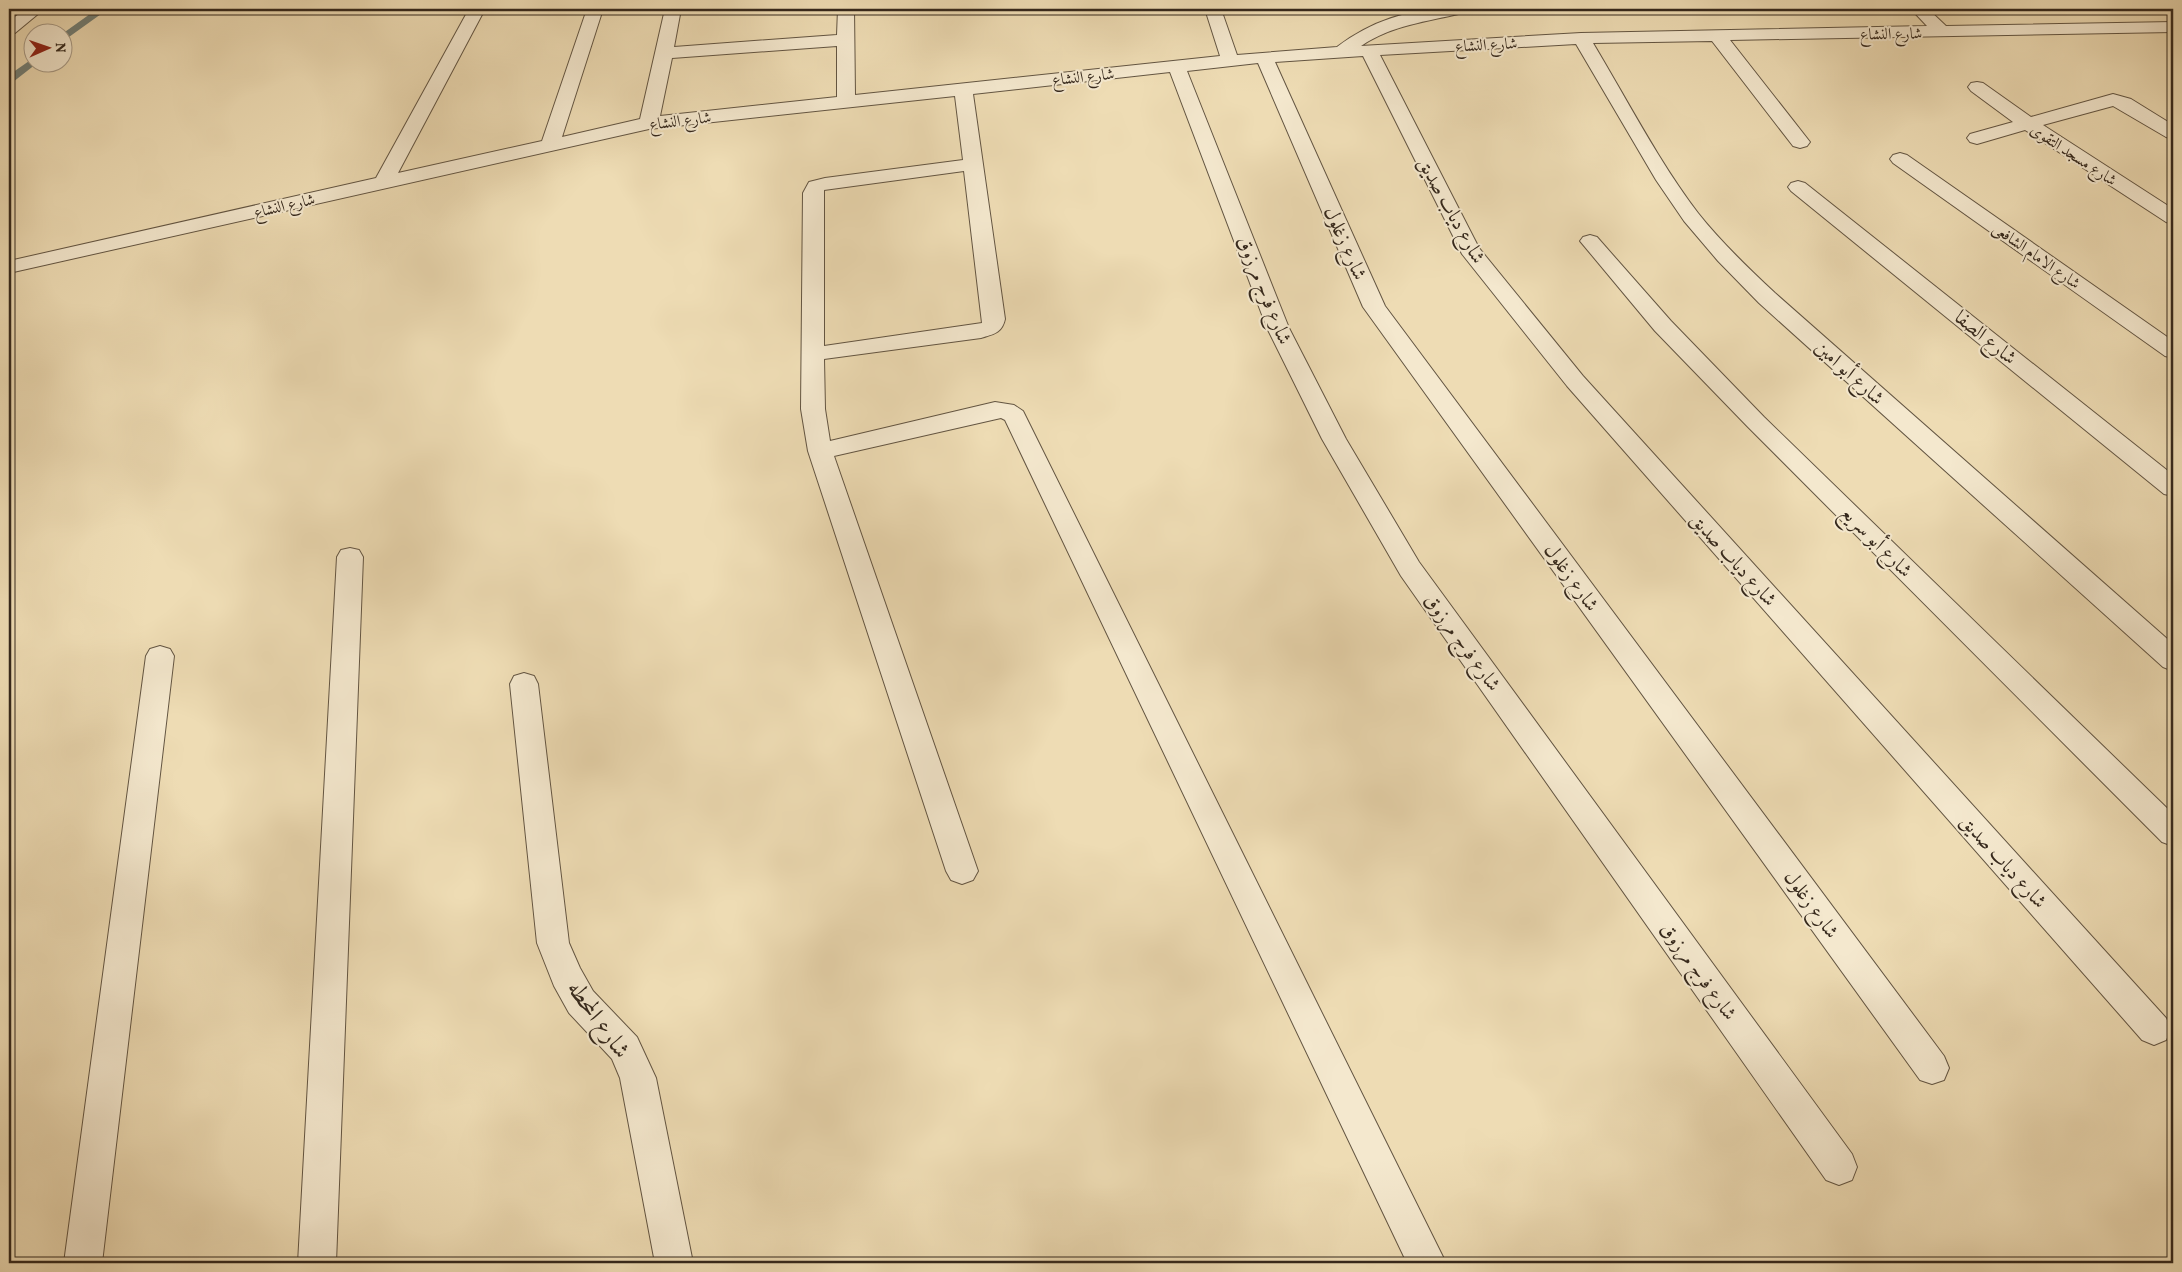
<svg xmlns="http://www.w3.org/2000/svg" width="2182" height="1272" font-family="Vollkorn,Amiri,serif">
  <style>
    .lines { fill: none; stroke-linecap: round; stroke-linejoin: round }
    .stream { fill: #728078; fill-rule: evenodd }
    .street-casing { stroke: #635542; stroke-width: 2 }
    .street { fill: #f4e8ce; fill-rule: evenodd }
    .labels { text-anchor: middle; stroke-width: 4; stroke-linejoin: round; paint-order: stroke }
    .far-street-label { font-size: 16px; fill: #35281c; stroke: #f4e8ce }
    .street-label { font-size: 20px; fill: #35281c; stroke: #f4e8ce }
    .near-street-label { font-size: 24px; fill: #35281c; stroke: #f4e8ce }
  </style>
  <rect width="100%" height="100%" fill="#eedcb4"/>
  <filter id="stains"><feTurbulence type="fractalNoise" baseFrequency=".004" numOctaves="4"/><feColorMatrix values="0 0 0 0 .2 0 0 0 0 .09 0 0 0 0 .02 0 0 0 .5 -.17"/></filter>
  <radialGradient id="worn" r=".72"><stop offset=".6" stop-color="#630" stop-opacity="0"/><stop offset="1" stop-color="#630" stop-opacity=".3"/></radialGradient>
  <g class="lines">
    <path class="stream" d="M97,9h11l-46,33v-8z
      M32,59v3h5l-1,2 -23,18 -4,1v-8z"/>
    <g class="street-casing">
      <path id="street" d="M26,9h18l-29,24 -6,1v-13z
        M469,9h16l-87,164 144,-32 45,-132h16l-41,128 78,-18 25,-110h16l-7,38 163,-12 1,-26h16l1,86 365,-39 -15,-47h16l16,46 100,-8c37,-28 81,-41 127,-38l-2,4c-36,9 -70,12 -101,33l220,-13 346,-7 -16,-17h17l18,17 227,-4v10l-443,8 80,102 -3,4 -7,2 -7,-2 -81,-105 -119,2c33,55 66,119 105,170 23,29 50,55 77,80l398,351v27l-10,-4 -404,-364 -41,-42 -34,-40 -28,-41 -80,-136 -196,11 99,193 104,128 583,642 5,11 -5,11 -12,5 -12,-5 -575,-654 -105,-132 -99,-198 -88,6 110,244 559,750 5,12 -5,12 -12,4 -12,-4 -557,-773 -105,-244 -71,8 102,257 57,111 73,123 433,592 5,13 -5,13 -13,5 -13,-5 -425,-604 -79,-137 -55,-111 -97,-256 -197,22 32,225c-3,14 -11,15 -24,19l-157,21 1,50 5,32 165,-39 19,3 9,6 423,852h-39l-402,-843 -4,-2 -167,38 144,415 -5,9 -11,4 -11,-4 -5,-9 -138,-420 -7,-42 2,-216 6,-11 16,-4 138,-18 -8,-64 -306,33 -640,144v-12l367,-83zM837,46v51l-177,19 12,-58zM964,171l18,152 -158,23v-156z
        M1977,82l6,1 48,34 82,-23 18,5 42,26v14l-7,-2 -53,-31 -70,19 130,84v15l-7,-2 -141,-92 -48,14 -7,-2 -3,-4 3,-4 43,-12 -42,-31 -3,-4 3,-4z
        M1900,153l7,2 266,186v17l-8,-2 -272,-193 -3,-4 3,-4z
        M1798,181l7,2 368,292v21l-9,-2 -373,-303 -3,-4 3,-4z
        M1590,235l7,2 74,84 93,96 409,397v32l-11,-4 -414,-415 -93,-96 -75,-90 3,-4z
        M350,548l9,2 4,7 -27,706h-38l39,-706 4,-7z
        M160,646l10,3 4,7 -72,607h-38l82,-607 4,-7z
        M524,673l10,3 4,8 31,259 11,25 13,23 44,46 19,41 37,185h-38l-35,-185 -8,-19 -43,-46 -15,-27 -17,-43 -27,-259 4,-8z"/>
    </g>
    <use href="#street" class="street"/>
  </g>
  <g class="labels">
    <g class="far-street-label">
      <text transform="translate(1891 33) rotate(-1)" y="6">شارع النشاع</text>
      <text transform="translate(1486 44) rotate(-3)" y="6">شارع النشاع</text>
      <text transform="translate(1083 76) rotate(-6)" y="6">شارع النشاع</text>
      <text transform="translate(680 120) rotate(-7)" y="6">شارع النشاع</text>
      <text transform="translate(2074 154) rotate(33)" y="6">شارع مسجد التقوى</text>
      <text transform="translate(284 205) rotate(-13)" y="6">شارع النشاع</text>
      <text transform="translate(2037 255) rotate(35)" y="6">شارع الامام الشافعى</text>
    </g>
    <g class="street-label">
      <text transform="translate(1452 210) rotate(61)" y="7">شارع دياب صديق</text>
      <text transform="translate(1346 243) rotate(66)" y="7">شارع زغلول</text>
      <text transform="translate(1265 290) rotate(68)" y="7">شارع فرج مرزوق</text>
      <text transform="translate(1986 337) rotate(39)" y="7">شارع الصفا</text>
      <text transform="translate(1850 372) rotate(42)" y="7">شارع أبو امين</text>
      <text transform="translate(1877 541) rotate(45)" y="7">شارع أبو سريع</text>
      <text transform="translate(1734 559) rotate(48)" y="7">شارع دياب صديق</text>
      <text transform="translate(1572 577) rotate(54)" y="7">شارع زغلول</text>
      <text transform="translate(1463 642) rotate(54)" y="7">شارع فرج مرزوق</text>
      <text transform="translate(2004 861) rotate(48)" y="7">شارع دياب صديق</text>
      <text transform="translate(1812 904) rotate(54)" y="7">شارع زغلول</text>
      <text transform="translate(1699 971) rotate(54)" y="7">شارع فرج مرزوق</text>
    </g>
    <g class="near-street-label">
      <text transform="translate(599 1019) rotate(54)" y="8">شارع المحطه</text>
    </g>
  </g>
  <rect width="2182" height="1272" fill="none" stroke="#eedcb4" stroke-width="30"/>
  <rect x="10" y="10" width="2162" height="1252" fill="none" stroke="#35281c" stroke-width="2.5"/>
  <rect x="15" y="15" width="2152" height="1242" fill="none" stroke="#35281c"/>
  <g transform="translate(48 48) rotate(88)"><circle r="24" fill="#f4e8ce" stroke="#a89b87"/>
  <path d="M0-4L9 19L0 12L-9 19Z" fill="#8f2418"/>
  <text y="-8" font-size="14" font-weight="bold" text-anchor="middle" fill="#35281c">N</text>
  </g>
  <rect width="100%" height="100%" filter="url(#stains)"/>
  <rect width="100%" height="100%" fill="url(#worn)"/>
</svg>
